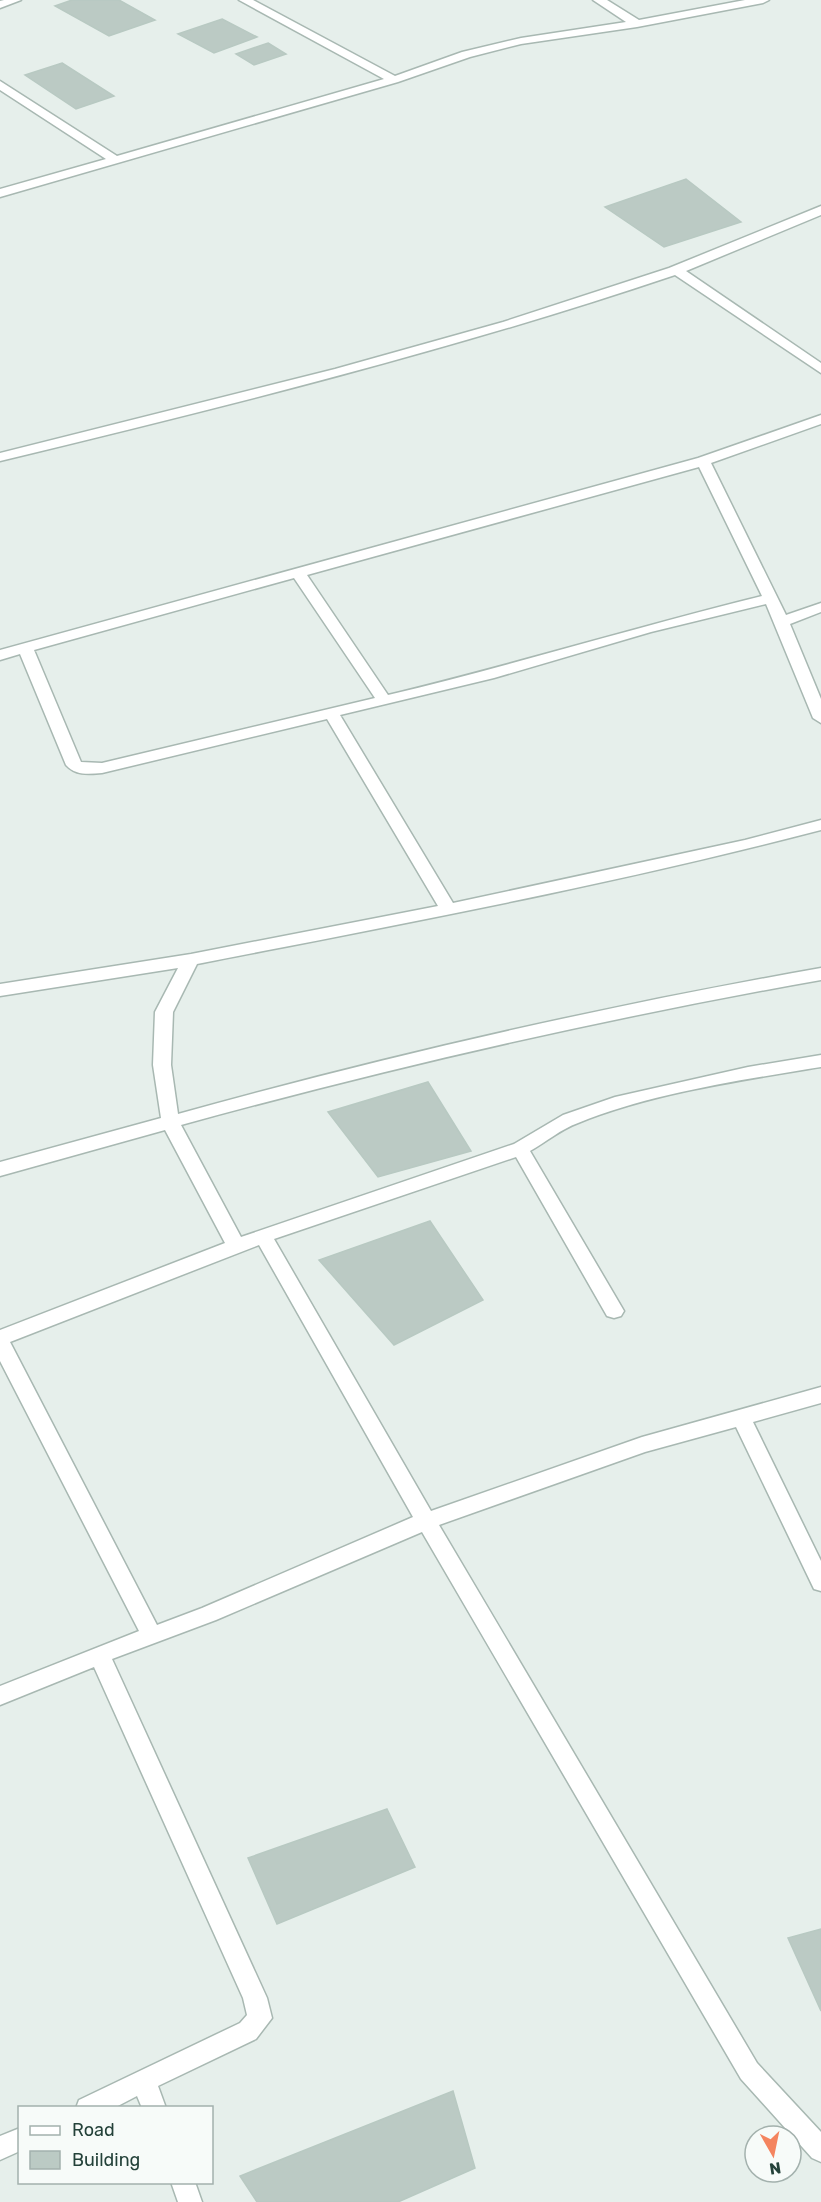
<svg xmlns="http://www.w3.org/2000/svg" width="821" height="2202" font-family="Rubik,sans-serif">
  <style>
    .building { fill: #bbcac4; stroke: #b8c9c2; stroke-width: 1.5 }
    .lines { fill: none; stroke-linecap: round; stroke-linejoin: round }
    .minor-casing { stroke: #a8b8b2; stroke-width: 3 }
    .minor { fill: #fff; fill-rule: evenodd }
  </style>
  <rect width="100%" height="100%" fill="#e6efeb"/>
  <path class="building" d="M72,0h47l36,20 -46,16 -54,-30z
    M222,19l35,18 -43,16 -36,-19z
    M268,43l18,11 -32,11 -18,-11z
    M62,63l52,33 -38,13 -51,-34z
    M686,179l55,43 -77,25 -59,-40z
    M428,1082l43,69 -93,26 -50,-65z
    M430,1221l53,79 -89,45 -75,-85z
    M387,1809l28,58 -138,57 -29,-66z
    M821,1929v82l-33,-73z
    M453,2091l22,77 -77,34h-141l-17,-26z"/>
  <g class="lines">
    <g class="minor-casing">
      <path id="minor" d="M4,0h17l-21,8v-7z
        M239,0h14l142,76 67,-24 59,-14 105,-16 -33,-22h14l32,20 106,-20h24l-6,3 -126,24 -116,17 -51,13 -72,25 -398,115v-8l106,-30 -106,-69v-9l117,75 267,-77z
        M821,206v9l-135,56 135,92v10l-146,-98c-222,75 -448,131 -675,186v-8l335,-84 168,-47 166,-54z
        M821,415v9l-110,39 75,152 35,-12v9l-31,12 31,75v24l-8,-5 -47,-114 -115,28 -157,46 -154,37 113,188 292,-63 76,-20v10c-206,54 -415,93 -624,134l-24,48 -2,53 7,49c212,-59 427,-108 643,-146v12c-215,38 -429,87 -640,145l60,112 273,-93 49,-29 52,-18 133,-30 73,-12v12c-79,13 -169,26 -243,56 -17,6 -32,19 -48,28l94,160 -3,5 -7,2 -7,-2 -91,-159 -242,82 157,272 211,-74 179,-50v16l-68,19 68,139v30l-7,-2 -78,-162 -91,25 -206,73 318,538 64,69v30l-9,-4 -71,-79 -319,-547 -206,88 -104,39 155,339 5,20 -16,21 -98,47 8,22h-24l-5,-12 -23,12h-38l3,-8 161,-77 7,-8 -4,-17 -149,-331 -94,38v-19l139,-55 -139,-270v-31l225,-87 -60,-113 -165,46v-14l161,-44 -8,-53 2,-53 23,-44 -178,28v-12l191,-30 247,-48 -111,-187 -225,54c-13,1 -26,3 -36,-8l-46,-111 -20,6v-10l698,-192zM699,467l63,129c-125,31 -249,69 -374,99l-81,-120zM294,578l81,120 -273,65 -21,-1 -47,-112zM259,1245l154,272 -211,91 -45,17 -147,-283z
        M20,2128v23l-20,9v-24z
        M171,2182h24l7,20h-24z"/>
    </g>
    <use href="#minor" class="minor"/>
  </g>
  <rect x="18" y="2106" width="195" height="78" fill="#f7fbf9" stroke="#a3b1ad" stroke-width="1.5"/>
  <rect x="30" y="2126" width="30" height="9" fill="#ffffff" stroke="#a3b1ad" stroke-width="1.5"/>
  <text x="72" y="2136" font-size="18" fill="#24423a">Road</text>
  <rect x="30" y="2151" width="30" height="18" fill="#bbcac4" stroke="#a3b1ad" stroke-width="1.5"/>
  <text x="72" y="2166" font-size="18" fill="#24423a">Building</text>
  <g transform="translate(773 2154) rotate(171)"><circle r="28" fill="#f7fbf9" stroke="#a3b1ad" stroke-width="1.5"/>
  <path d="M0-4.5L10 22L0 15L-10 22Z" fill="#f4845f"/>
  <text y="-9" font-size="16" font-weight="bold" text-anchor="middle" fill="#24423a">N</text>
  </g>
</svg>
